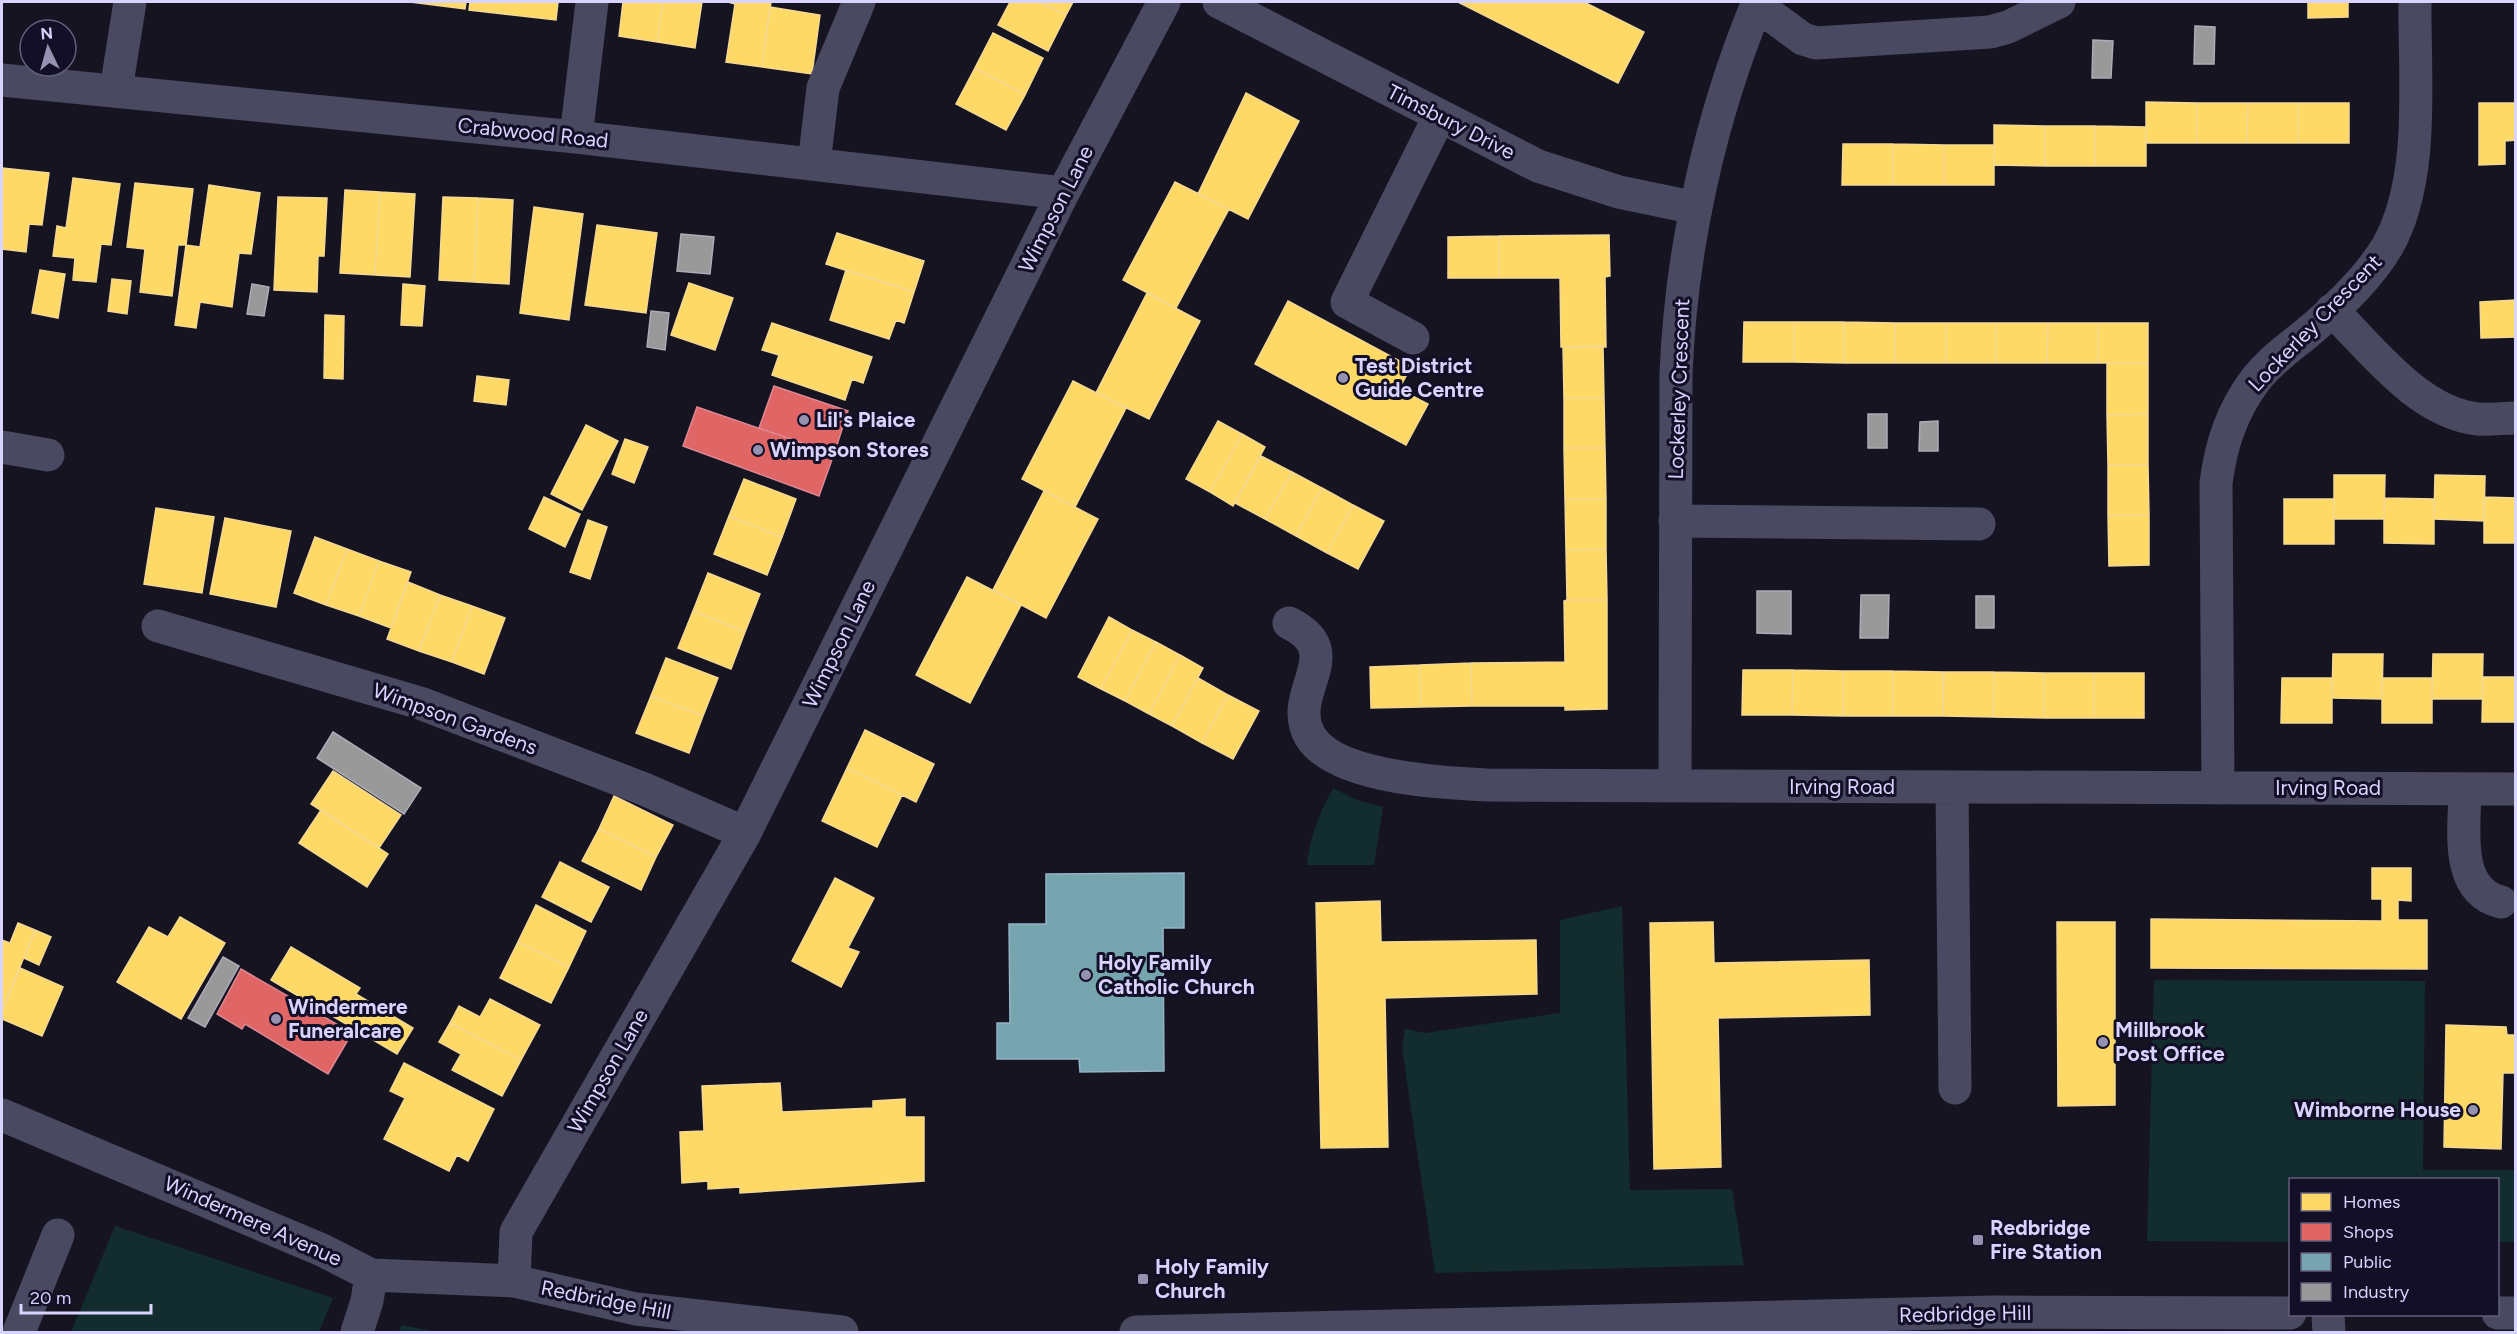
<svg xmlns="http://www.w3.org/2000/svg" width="2517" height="1334" font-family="Figtree,sans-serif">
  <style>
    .green { fill: #132c2d }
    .homes { fill: #ffd966; stroke: #f4d894; stroke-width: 1.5 }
    .shops { fill: #e06666; stroke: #de8794; stroke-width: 1.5 }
    .public { fill: #76a5af; stroke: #94b3c7; stroke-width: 1.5 }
    .industry { fill: #999; stroke: #acabb8; stroke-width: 1.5 }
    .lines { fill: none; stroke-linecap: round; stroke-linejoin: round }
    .minor { stroke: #4a4962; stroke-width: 33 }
    .poi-dot { fill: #9591b1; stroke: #130f26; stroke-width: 2 }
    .labels { text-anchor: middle; stroke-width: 6; stroke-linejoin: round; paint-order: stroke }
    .street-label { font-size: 21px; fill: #d9d4ff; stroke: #130f26 }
    .poi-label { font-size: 21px; font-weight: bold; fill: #d9d4ff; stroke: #130f26; text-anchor: start }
  </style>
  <rect width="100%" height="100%" fill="#161421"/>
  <path class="green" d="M1333,788l24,12 26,7 -9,58h-67c3,-29 12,-51 26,-77z
    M1622,906l8,284 102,-1 12,76 -309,8 -33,-225 3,-19 20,4 135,-20v-93z
    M2154,980l271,1 -2,189h92v72h-17v-62h-208v62l-143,-1z
    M115,1226l218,72 -14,34h-248z
    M402,1325l35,7h-39z"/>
  <path class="homes" d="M410,2h56l-1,7z
    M470,2h88l-2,18 -87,-10z
    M623,2h40l-6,40 -38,-6z
    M663,2h39l-7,46 -38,-6z
    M728,2h43l-9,65 -36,-5 9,-58z
    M1010,2h30l26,13 -18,36 -50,-26z
    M1040,2h33l-7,13z
    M1458,2h126l60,30 -26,51z
    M2308,2h40v15l-40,1z
    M770,7l50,8 -8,59 -50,-7z
    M993,33l50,25 -18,37 -50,-27z
    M975,68l50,27 -19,35 -50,-26z
    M1246,93l53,28 -51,98 -50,-25z
    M2146,102l51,1v40h-51z
    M2197,103h51l-1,40h-50z
    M2248,103h50v40h-51z
    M2298,103h51v40h-51z
    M2479,103h37v37l-11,1v23l-26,1z
    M1994,125l51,1v40l-51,-1z
    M2045,126h50v40h-50z
    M2095,126l51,1v39h-51z
    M1843,144h50v41h-51z
    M1893,144l51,1v40h-51z
    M1944,145h50v40h-50z
    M2,168l47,5 -7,52 -13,-1 -3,28 -24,-3z
    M73,178l47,6 -9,61 -10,-1 -5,38 -23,-2 2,-22 -22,-2 4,-30 9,2z
    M1175,182l54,27 -53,99 -53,-28z
    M135,183l58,6 -7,56h-8l-6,51 -32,-4 5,-43 -18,-2z
    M209,185l51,8 -9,61 -12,-1 -7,54 -32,-5 -4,26 -21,-3 11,-80 14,2z
    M345,190l35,2 -5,83 -35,-2z
    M380,192l35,2 -5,83 -35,-2z
    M278,197l49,1 -3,58h-6l-1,36 -43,-2z
    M443,197l35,1 -4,84 -35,-2z
    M478,198l35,2 -4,84 -35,-2z
    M534,207l49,7 -14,106 -49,-7z
    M597,225l60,8 -11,80 -61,-8z
    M837,233l87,28 -10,31 -88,-28z
    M1609,235l1,41 -5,1 1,70h-45l-1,-69h-61v-42z
    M1499,236v42h-51v-41z
    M40,270l25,4 -7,44 -26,-5z
    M846,270l68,22 -10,31 -8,-3 -7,19 -59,-19z
    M112,279l19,2 -4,33 -19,-3z
    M689,283l44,15 -18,52 -44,-15z
    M403,284l22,2 -3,40 -21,-1z
    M1147,293l53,28 -51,98 -53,-26z
    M2516,300v37l-35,1 -1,-36z
    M1288,301l123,66 -12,22 29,15 -22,41 -151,-81z
    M325,315l19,1 -1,63 -19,-1z
    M1744,322h50v40h-51z
    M1794,322h50v41l-50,-1z
    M1844,322l51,1v40h-51z
    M772,323l100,34 -9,26 -11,-4 -7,21 -73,-25 7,-20 -17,-5z
    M1895,323h51v40h-51z
    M1946,323h50v40h-50z
    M1996,323h52l-1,40h-51z
    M2048,323h50v40h-51z
    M2098,323h50v40h-50z
    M1603,346l1,52h-40l-1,-51z
    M2107,363h41v51l-41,1z
    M477,376l32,4 -3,25 -32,-4z
    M1073,381l53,27 -51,99 -53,-28z
    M1564,398h40l1,50h-41z
    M2148,414v51h-40l-1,-50z
    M1218,421l24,13 -32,58 -24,-13z
    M586,425l32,16 -36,69 -31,-16z
    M1242,434l23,13 -32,59 -23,-14z
    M625,439l23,8 -14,36 -22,-9z
    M1564,448h41l1,51h-41z
    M1261,456l31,16 -27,47 -30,-16z
    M2108,465h40l1,50h-41z
    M1292,472l30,16 -26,48 -31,-17z
    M2334,475h51l-1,44h-50z
    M2435,475l50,1 -1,45 -50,-2z
    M744,479l52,20 -14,38 -53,-21z
    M1322,488l31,17 -26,48 -31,-17z
    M1044,491l54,28 -52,99 -53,-28z
    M544,497l36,17 -15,33 -36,-18z
    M2484,497l32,1v45h-32z
    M2384,498l50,1v45l-50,-1z
    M1565,499h41v50l-40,1z
    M2284,499h50v45h-50z
    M1353,505l31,16 -26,48 -31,-16z
    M156,508l58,9 -12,76 -58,-9z
    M2108,515h41v50l-40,1z
    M729,516l53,21 -15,38 -53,-21z
    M225,518l66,13 -15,76 -66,-13z
    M588,520l19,7 -17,52 -20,-7z
    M315,537l32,12 -21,56 -32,-12z
    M347,549l32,12 -20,55 -33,-11z
    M1606,549l1,51h-40l-1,-50z
    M379,561l32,11 -20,56 -32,-12z
    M708,573l52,21 -15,38 -52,-21z
    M967,577l54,28 -51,98 -54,-28z
    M408,582l32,13 -21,56 -32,-12z
    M440,595l32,11 -20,56 -33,-11z
    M1567,600h40v109l-42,1v-4h-93l-1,-43 94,-1 -1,-61z
    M472,606l33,12 -21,56 -32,-12z
    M693,611l52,21 -14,37 -53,-21z
    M1109,617l23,13 -31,59 -23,-12z
    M1132,630l24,12 -31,59 -24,-12z
    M1156,642l24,13 -31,59 -24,-13z
    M2333,654h50l-1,45 -50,-1z
    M2433,654h50l-1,45h-50z
    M1180,655l23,13 -31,58 -23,-12z
    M666,658l52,20 -15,38 -52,-20z
    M1471,663l1,43 -51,1 -1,-42z
    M1420,665l1,42 -50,1 -1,-41z
    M1743,670h50l-1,45h-50z
    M1793,670l50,1v45l-51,-1z
    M1843,671h50v45h-50z
    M1893,671l50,1v44h-50z
    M1944,672h50l-1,45 -50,-1z
    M1994,672l50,1v45l-51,-1z
    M2044,673h50v45h-50z
    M2094,673h50v45h-50z
    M2483,677h33v45h-34z
    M1198,678l30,17 -26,48 -30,-17z
    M2282,678h50v45h-51z
    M2382,678h50v45h-50z
    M1228,695l31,16 -26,48 -31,-16z
    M651,696l52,20 -14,37 -53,-20z
    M865,730l69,34 -18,38 -69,-34z
    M847,768l55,27 -25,52 -55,-26z
    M333,771l68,44 -22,33 -68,-44z
    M614,796l59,29 -17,32 -57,-28z
    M321,810l67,44 -21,33 -68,-44z
    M599,829l57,28 -15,33 -59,-29z
    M560,862l49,25 -18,35 -49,-25z
    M2372,868h39v33l-13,-1v20h29v49l-276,-1v-49l231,2v-22h-10z
    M835,878l39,20 -26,50 11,4 -18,35 -49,-26z
    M1380,901l1,41 155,-2 1,54 -152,4 3,149 -67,1 -5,-245z
    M536,905l50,26 -17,36 -51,-25z
    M180,917l45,26 -44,76 -64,-37 32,-55 19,10z
    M1713,922l1,41 155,-3 1,55 -152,3 3,149 -67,2 -4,-246z
    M2057,922h58v183l-57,1z
    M18,923l17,7 -33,81v-71l8,3z
    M35,930l16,7 -12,28 -15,-7z
    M518,942l51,25 -18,36 -51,-25z
    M291,947l69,41 -4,6 57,34 -16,26 -126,-74z
    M20,968l43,19 -21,49 -40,-17v-8z
    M490,999l50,26 -19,35 -71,-37 9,-17 21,11z
    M450,1023l71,37 -19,36 -50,-26 9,-16 -22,-12z
    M2446,1025l60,2 1,8h9v38h-13l-2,76 -57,-2z
    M404,1063l90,46 -26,52 -11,-6 -8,16 -65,-32 21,-41 -15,-7z
    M780,1083l2,29 91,-4v-7l32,-2v18h19v64l-184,12v-6l-32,2v-8l-26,2 -2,-51 24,-1 -2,-45z"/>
  <path class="shops" d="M774,386l74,25 -14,43 -75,-26z
    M697,407l137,47 -15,42 -136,-50z
    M241,969l111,64 -24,41 -83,-50 -3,5 -25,-15z"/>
  <path class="public" d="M1184,873v55h-21l1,143 -84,1 -1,-13h-82v-36h13l-1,-99h37v-50z"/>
  <path class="industry" d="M2195,26l20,1 -1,37h-20z
    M2093,40l20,1 -2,37h-19z
    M681,234l33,3 -4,37 -33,-3z
    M252,284l17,3 -5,29 -17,-2z
    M651,311l18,2 -4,37 -18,-3z
    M1868,414h19v34h-19z
    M1938,421v30h-19l1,-29z
    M1757,591h34v43l-34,-1z
    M1861,595h28l-1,43h-28z
    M1976,596h18v32h-18z
    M333,732l88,56 -17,26 -87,-56z
    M223,957l16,9 -34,61 -17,-9z"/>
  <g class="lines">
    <path class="minor" d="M1219,2l319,164 81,26 77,16
      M1754,12l19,5 30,22 13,4 174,-11 18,-5 51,-25
      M2,80l574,57 487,56
      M116,90l14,-88
      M576,137l16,-135
      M814,164l9,-76 36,-86
      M2332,310c40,40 87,103 146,109 12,1 25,-1 38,-1
      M1413,338l-66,-36 92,-185
      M2,447l46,8
      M1675,521l304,3
      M1289,623c61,30 -4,69 21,113 25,42 133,47 177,49l1029,4
      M158,626l262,77 224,86 101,44
      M1675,786l1,-412c5,-125 34,-257 82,-372
      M1952,787l3,301
      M2218,788l-2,-305c5,-39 16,-72 40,-104 14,-18 33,-31 51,-46 29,-24 60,-53 80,-86 39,-68 27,-170 28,-245
      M2465,789c0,37 -12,101 36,113
      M2,1115l320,135 49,25 143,6 122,28 206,23
      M514,1281l2,-49 229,-399 318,-640 101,-191
      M2498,1313h18
      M2328,1314l1,18
      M19,1332l39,-97
      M357,1332l10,-31 4,-26
      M1136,1332l857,-20 297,1"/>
  </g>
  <g class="poi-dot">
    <circle cx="1343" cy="378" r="6"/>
    <circle cx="804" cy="420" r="6"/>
    <circle cx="758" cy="450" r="6"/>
    <circle cx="1086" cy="975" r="6"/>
    <circle cx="276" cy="1019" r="6"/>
    <circle cx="2103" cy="1042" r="6"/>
    <circle cx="2473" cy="1110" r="6"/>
    <rect x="1972" y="1234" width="12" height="12" rx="3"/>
    <rect x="1137" y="1273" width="12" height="12" rx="3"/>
  </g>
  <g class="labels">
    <g class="street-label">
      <text transform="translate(1451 122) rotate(27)" y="7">Timsbury Drive</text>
      <text transform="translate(533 133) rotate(6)" y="7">Crabwood Road</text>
      <text transform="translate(1056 209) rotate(-63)" y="7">Wimpson Lane</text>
      <text transform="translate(2315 323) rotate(-46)" y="7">Lockerley Crescent</text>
      <text transform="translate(1679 389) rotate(-88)" y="7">Lockerley Crescent</text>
      <text transform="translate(839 644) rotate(-64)" y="7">Wimpson Lane</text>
      <text transform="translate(455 719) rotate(20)" y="7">Wimpson Gardens</text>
      <text x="1842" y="794">Irving Road</text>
      <text x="2328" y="795">Irving Road</text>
      <text transform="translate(608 1071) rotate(-60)" y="7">Wimpson Lane</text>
      <text transform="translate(253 1221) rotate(24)" y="7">Windermere Avenue</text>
      <text transform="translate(606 1300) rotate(11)" y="7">Redbridge Hill</text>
      <text transform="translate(1965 1314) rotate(-1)" y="7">Redbridge Hill</text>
    </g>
    <g class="poi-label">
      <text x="1355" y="373">Test District<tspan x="1355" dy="24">Guide Centre</tspan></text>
      <text x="816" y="427">Lil's Plaice</text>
      <text x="770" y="457">Wimpson Stores</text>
      <text x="1098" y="970">Holy Family<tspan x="1098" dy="24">Catholic Church</tspan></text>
      <text x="288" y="1014">Windermere<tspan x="288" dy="24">Funeralcare</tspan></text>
      <text x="2115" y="1037">Millbrook<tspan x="2115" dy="24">Post Office</tspan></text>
      <text x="2461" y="1117" text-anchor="end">Wimborne House</text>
      <text x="1990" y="1235">Redbridge<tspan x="1990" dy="24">Fire Station</tspan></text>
      <text x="1155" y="1274">Holy Family<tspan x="1155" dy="24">Church</tspan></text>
    </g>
  </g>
  <rect width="2517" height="1334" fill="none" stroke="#d9d4ff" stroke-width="6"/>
  <rect x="2289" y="1178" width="210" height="138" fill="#130f26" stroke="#625e7d" stroke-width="1.5"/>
  <rect x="2301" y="1193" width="30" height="18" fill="#ffd966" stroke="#625e7d" stroke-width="1.5"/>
  <text x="2343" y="1208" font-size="18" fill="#d9d4ff">Homes</text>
  <rect x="2301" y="1223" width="30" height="18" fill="#e06666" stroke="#625e7d" stroke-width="1.5"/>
  <text x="2343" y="1238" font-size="18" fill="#d9d4ff">Shops</text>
  <rect x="2301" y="1253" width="30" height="18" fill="#76a5af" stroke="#625e7d" stroke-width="1.5"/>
  <text x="2343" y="1268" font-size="18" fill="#d9d4ff">Public</text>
  <rect x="2301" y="1283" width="30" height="18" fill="#999999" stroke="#625e7d" stroke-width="1.5"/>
  <text x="2343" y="1298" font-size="18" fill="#d9d4ff">Industry</text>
  <g transform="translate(48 48) rotate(355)"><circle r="28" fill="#130f26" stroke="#625e7d" stroke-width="1.5"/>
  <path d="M0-4.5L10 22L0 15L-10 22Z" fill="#9591b1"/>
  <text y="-9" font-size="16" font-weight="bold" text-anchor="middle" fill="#d9d4ff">N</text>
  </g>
  <path d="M21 1304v9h130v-9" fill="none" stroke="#d9d4ff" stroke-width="3"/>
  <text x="30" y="1304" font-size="18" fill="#d9d4ff" stroke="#130f26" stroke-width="4.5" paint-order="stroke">20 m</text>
</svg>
